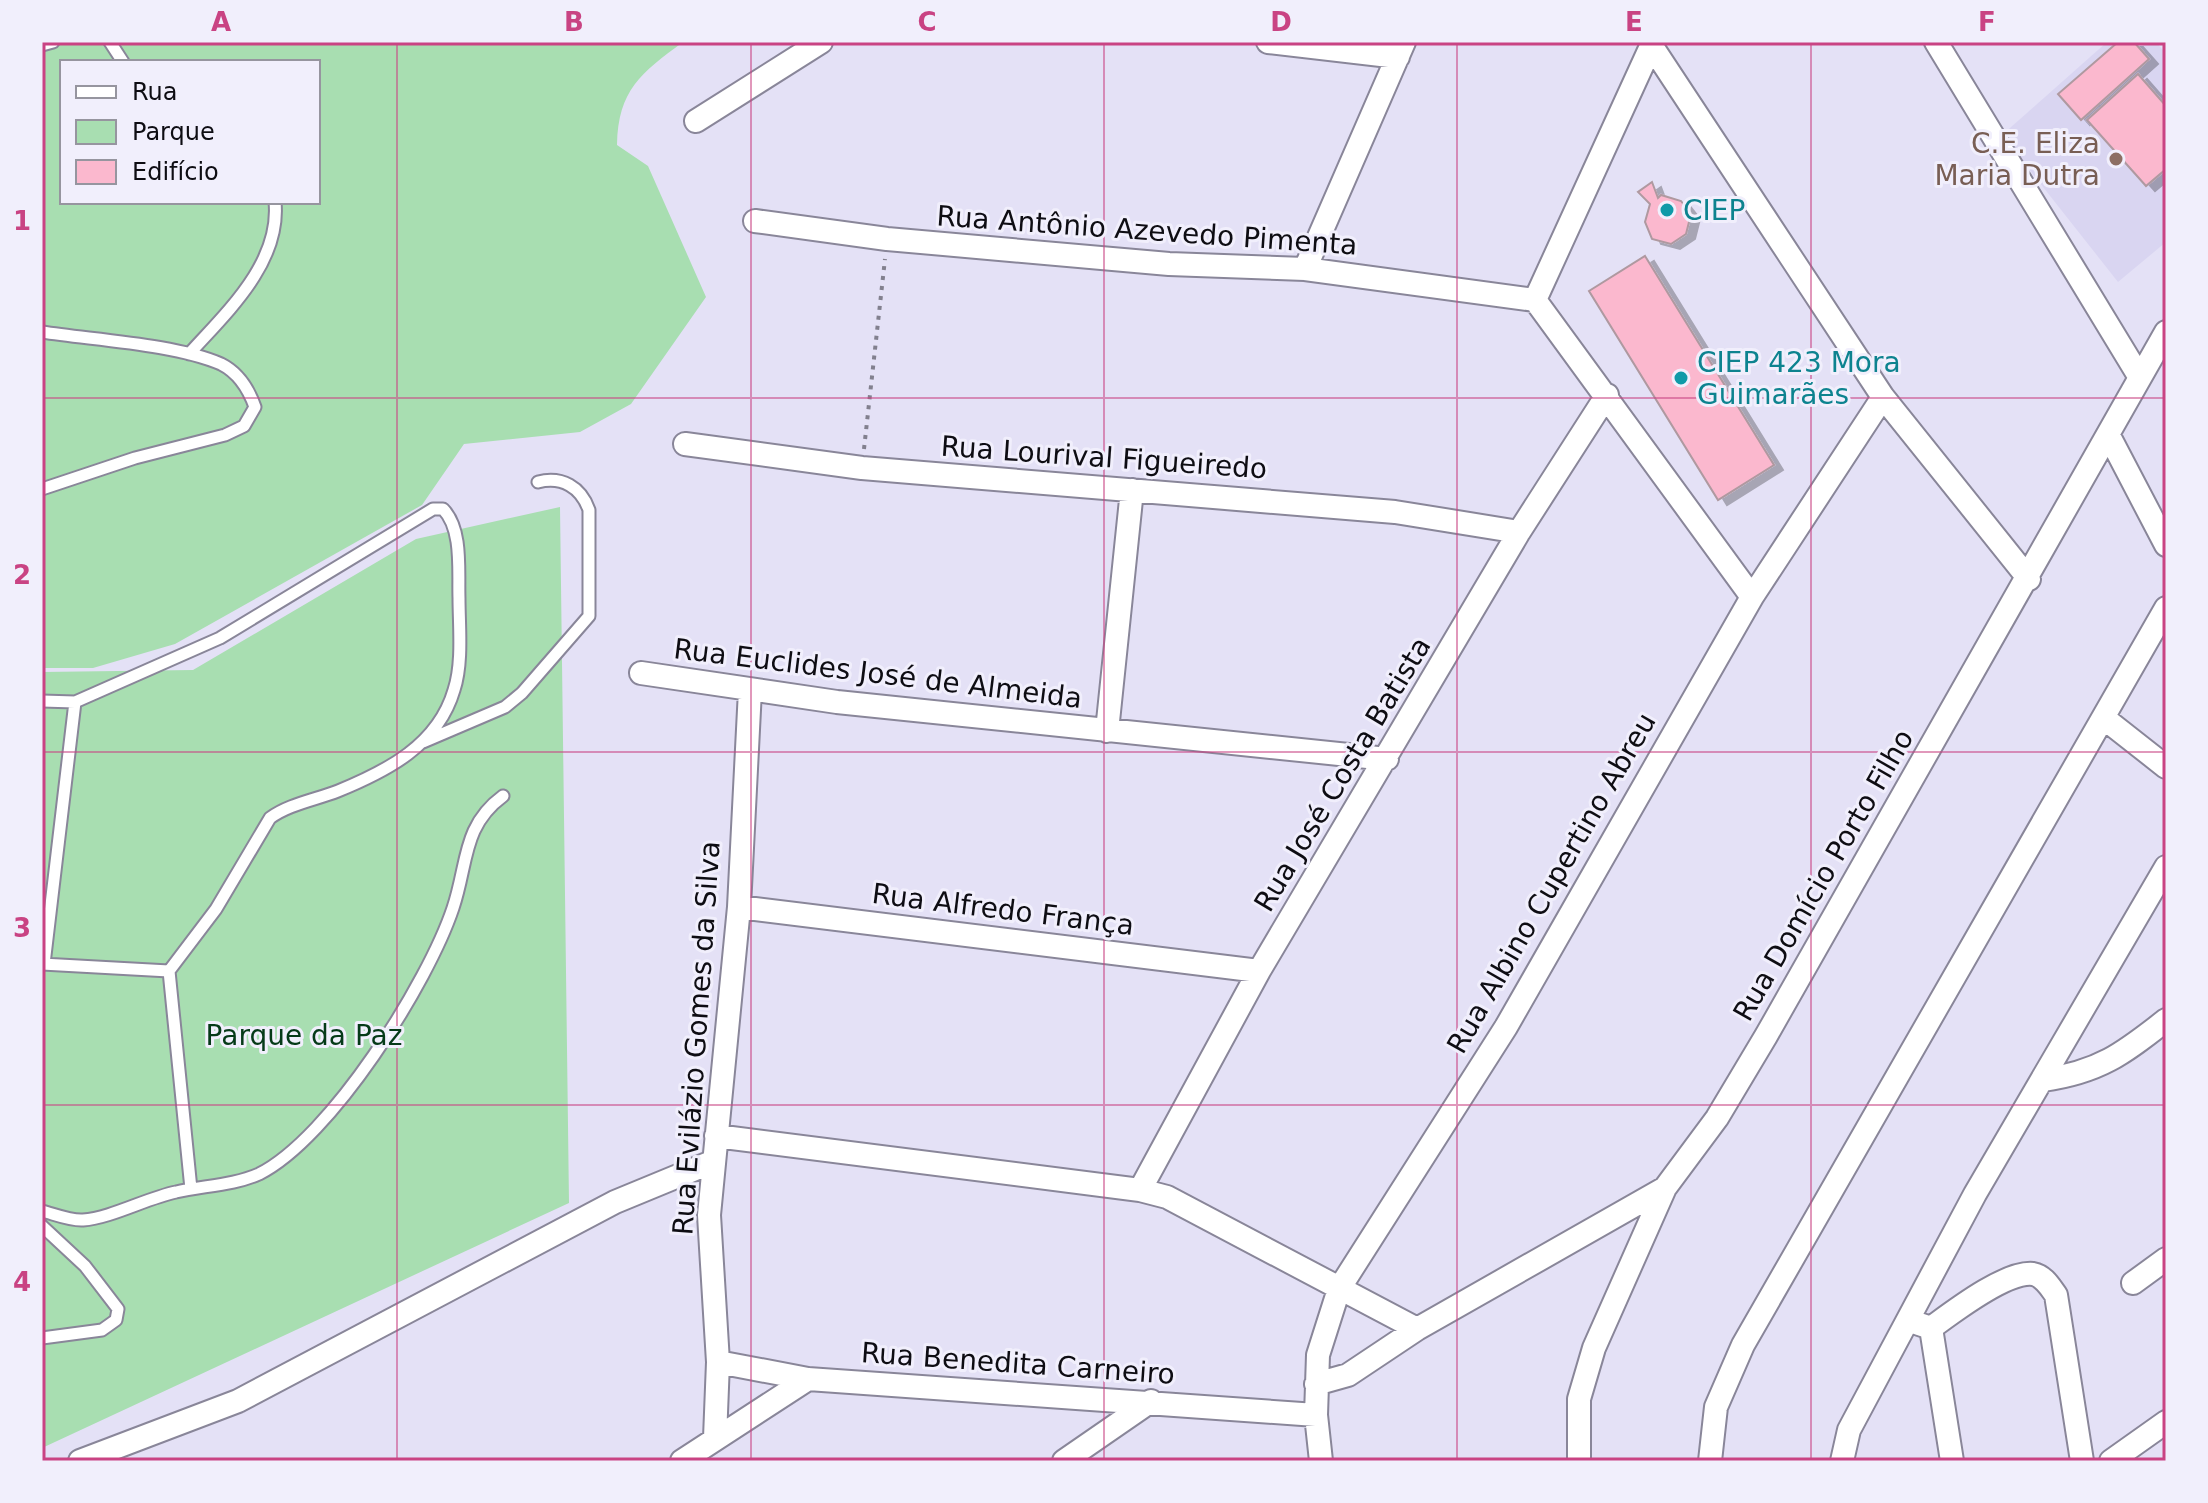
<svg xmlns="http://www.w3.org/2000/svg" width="2208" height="1503" font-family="'DejaVu Sans',sans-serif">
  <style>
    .built { fill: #d9d5f1 }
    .green { fill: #a8deb1; fill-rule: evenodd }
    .building { fill: #fbb8ce; stroke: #af99a0; stroke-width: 2; filter: url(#shadow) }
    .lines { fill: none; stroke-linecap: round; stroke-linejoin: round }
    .lane-casing { stroke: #898699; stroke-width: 15 }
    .street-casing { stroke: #898699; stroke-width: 26 }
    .path { stroke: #82808e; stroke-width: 4; stroke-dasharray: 4 6; stroke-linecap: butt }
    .lane { stroke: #fff; stroke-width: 11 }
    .street { stroke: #fff; stroke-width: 22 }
    .grid { fill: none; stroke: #c94383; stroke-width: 2; stroke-opacity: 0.55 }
    .education-dot { fill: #8d6e63; stroke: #f1effc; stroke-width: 3 }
    .culture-dot { fill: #0f9aa8; stroke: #f1effc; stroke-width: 3 }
    .labels { text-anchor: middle; stroke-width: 6; stroke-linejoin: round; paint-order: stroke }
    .education-label { font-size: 28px; fill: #785e54; stroke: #f1effc; text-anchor: end }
    .culture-label { font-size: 28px; fill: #0d838f; stroke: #f1effc; text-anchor: start }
    .street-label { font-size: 28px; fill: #0e0d13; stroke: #f1effc }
    .park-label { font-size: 28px; fill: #053a18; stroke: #f1effc }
    .neatline { fill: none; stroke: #c94383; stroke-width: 3 }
    .grid-label { font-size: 26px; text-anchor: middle; font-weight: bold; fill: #c94383 }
  </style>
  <defs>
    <filter id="shadow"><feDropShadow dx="9" dy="5" stdDeviation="0" flood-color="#0004"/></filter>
  </defs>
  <rect width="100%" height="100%" fill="#e4e1f6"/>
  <path class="built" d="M2107,42h49l10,12v188l-48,40 -116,-147z"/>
  <path class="green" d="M42,42h641c-42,31 -65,48 -66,103l31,21 58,131 -75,107 -51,28 -116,12 -42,61 -247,139 -82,24h-51zM62,62h256v140h-256z
    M560,507l9,696 -527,245v-776l151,-2 223,-131z"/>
  <path class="building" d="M2118,42h16l15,17 -68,61 -23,-26z
    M2138,74l28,32v63l-20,17 -59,-66z
    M1652,182l6,16 3,-3 20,6 10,13 -5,20 -15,10 -19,-5 -7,-17 5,-18 -12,-12z
    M1645,256l129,209 -56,35 -129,-209z"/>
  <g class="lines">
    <g class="lane-casing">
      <path id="lane" d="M110,42l13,20
        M42,45l11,-3
        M42,332c52,8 133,12 179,32 18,9 28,26 34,43l-11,19 -19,9 -90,23 -93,31
        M189,354c37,-41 92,-91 86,-152
        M42,701l33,1 145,-64 213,-129h10c20,20 15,63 16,89 0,28 4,65 -5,92 -16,55 -67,81 -116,101 -23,9 -49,13 -68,27l-54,91 -47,62 22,218
        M423,742l82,-35 17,-14 67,-77v-106c-8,-23 -27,-34 -51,-28
        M42,964l127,7
        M44,964l31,-262
        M42,1211c12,3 29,10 41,9 28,-2 64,-22 93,-28 26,-6 59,-7 83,-18 72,-36 169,-191 194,-266 15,-44 9,-82 50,-112
        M42,1226l43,40 33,43 -2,11 -14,10 -60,8"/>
    </g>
    <g class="street-casing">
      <path id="street" d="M1268,42l130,15
        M1653,42l-118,258 217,297
        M1936,42l203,334
        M1651,45l232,352 146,182
        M696,121l125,-79
        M755,221l132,18 282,25 136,5 230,31
        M1305,269l99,-227
        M2108,434l58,111
        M685,444l177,24 533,44 124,20
        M641,673l196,29 550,57
        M2105,719l61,48
        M1107,731l25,-241
        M739,907l520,64
        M2043,1080c56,-8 80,-26 123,-60
        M716,1136l424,54 27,7 250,132
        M1140,1190l119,-219 260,-439 88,-137
        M2133,1283l33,-24
        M1919,1324l12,4 21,133
        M1931,1328c22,-16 75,-57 102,-54 11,2 17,13 23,21l26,166
        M718,1362l90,17 508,36
        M1316,1384l32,-9 69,-46 248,-141
        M715,1438l3,-76 -9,-147 30,-308 11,-217
        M80,1461l158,-60 377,-199 97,-40
        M682,1461l126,-82
        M1064,1461l87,-60
        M1321,1461l-5,-46 2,-60 21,-66 167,-262 246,-430 131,-200
        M1579,1461v-62l15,-51 71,-160 52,-70 49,-82 400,-704
        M1710,1461l6,-54 27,-62 423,-737
        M1842,1461l7,-31 126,-236 191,-327
        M2111,1461l55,-39"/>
    </g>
    <path class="path" d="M864,449l21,-190"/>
    <use href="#lane" class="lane"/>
    <use href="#street" class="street"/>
  </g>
  <path class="grid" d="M397,42v1419M751,42v1419M1104,42v1419M1457,42v1419M1811,42v1419M42,398h2124M42,752h2124M42,1105h2124"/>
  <circle class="education-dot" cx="2116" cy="159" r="8"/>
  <g class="culture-dot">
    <circle cx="1667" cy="210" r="8"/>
    <circle cx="1681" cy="378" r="8"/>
  </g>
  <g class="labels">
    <g class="education-label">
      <text x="2100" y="153">C.E. Eliza<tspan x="2100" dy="32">Maria Dutra</tspan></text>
    </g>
    <g class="culture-label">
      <text x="1683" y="220">CIEP</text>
      <text x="1697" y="372">CIEP 423 Mora<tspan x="1697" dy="32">Guimarães</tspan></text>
    </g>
    <g class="street-label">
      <text transform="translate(1147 230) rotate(4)" y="10">Rua Antônio Azevedo Pimenta</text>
      <text transform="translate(1104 457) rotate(4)" y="10">Rua Lourival Figueiredo</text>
      <text transform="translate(878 673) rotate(7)" y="10">Rua Euclides José de Almeida</text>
      <text transform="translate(1342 774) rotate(-59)" y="10">Rua José Costa Batista</text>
      <text transform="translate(1823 875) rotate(-60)" y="10">Rua Domício Porto Filho</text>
      <text transform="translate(1551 883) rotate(-60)" y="10">Rua Albino Cupertino Abreu</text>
      <text transform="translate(1003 909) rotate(7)" y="10">Rua Alfredo França</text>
      <text transform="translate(696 1038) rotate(-86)" y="10">Rua Evilázio Gomes da Silva</text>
      <text transform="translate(1018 1363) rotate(4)" y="10">Rua Benedita Carneiro</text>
    </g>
    <g class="park-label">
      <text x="304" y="1045">Parque da Paz</text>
    </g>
  </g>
  <rect width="2208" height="1503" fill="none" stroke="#f1effc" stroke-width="88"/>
  <rect x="60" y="60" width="260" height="144" fill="#f1effc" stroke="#96959f" stroke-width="2"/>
  <rect x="76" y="86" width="40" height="12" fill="#ffffff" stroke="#96959f" stroke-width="2"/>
  <text x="132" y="100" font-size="24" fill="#0e0d13">Rua</text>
  <rect x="76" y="120" width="40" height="24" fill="#a8deb1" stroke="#96959f" stroke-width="2"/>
  <text x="132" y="140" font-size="24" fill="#0e0d13">Parque</text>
  <rect x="76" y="160" width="40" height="24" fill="#fbb8ce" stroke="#96959f" stroke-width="2"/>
  <text x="132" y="180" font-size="24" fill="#0e0d13">Edifício</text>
  <rect x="44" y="44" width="2120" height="1415" class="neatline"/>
  <g class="grid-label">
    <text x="221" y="31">A</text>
    <text x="574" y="31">B</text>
    <text x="927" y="31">C</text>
    <text x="1281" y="31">D</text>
    <text x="1634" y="31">E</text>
    <text x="1987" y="31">F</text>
    <text x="22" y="230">1</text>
    <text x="22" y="584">2</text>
    <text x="22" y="937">3</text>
    <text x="22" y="1291">4</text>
  </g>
</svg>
